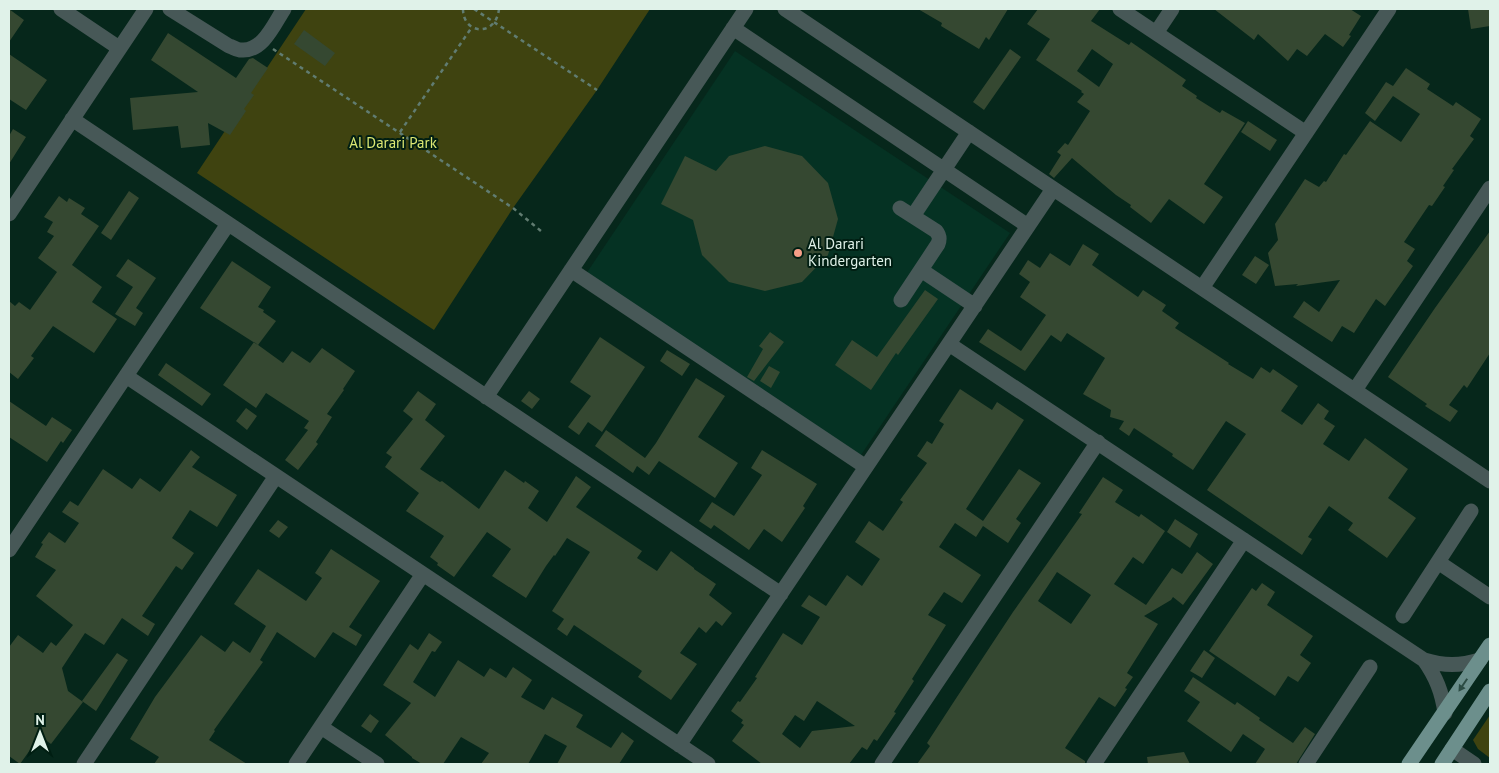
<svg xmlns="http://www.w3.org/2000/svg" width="1499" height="773" font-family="'PT Sans',sans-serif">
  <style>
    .built { fill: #053223 }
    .green { fill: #3f4310 }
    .building { fill: #354831; fill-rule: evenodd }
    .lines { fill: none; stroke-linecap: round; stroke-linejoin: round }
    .path { stroke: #617c71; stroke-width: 2.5; stroke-dasharray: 4 4; stroke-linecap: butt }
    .minor { stroke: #475857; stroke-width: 15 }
    .major { stroke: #6c8f8c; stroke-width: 15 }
    .oneway { fill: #2b4b43 }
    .poi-dot { fill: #f49e87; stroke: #001e12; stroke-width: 2 }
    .labels { text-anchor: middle; stroke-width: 4; stroke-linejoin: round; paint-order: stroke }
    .park-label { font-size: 15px; fill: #dce873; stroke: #001e12 }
    .poi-label { font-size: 15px; fill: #e0f2e9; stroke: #001e12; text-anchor: start }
  </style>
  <rect width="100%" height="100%" fill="#06271b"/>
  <path class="built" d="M735,51l275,182 -149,222 -275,-181z"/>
  <path class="green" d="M306,9h344l-53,81 -84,118 -79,122 -237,-157z
    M1490,715v43l-12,-9 -5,-9z"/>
  <path class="building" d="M9,9l15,11 -15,22z
    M918,9h90l-19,31 -3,-3 -7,12 -38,-23 1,-3z
    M1038,9h62l-9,12 38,24 2,-3 55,38 -4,6 15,10 -1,2 24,15 2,-3 23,13 -41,61 19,13 -19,27 -35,-25 -18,24 -21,-16 1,-2 -15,-10 -44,-37 -18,20 -5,-4 12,-19 -4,-3 8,-9 3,2 22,-34 -13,-9 7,-8 -3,-2 1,-1 -46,-31 14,-21 -23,-15zM1092,49l21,15 -14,23 -22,-16z
    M1214,9h136l11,7 -12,19 2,1 -8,11 -18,-13 -18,22 -10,-7 -9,12 -30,-27 -4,6z
    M1468,9h22v17l-19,3z
    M304,30l31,23 -10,13 -31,-22z
    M168,33l68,45 13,-19 4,-1 15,10 -17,25 3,2 -10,14 2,2 -16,24 -22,-12 2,22 -29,3 -3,-22 -45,4 -3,-32 68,-6 -47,-32z
    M1010,49l11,8 -37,53 -11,-8z
    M9,54l38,26 -21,30 -17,-11z
    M1406,68l24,16 -3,5 26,17 3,-4 25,17 -11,17 4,3 -22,30 2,1 -11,16 2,1 -13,19 -3,-1 -25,37 11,7 -8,12 6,5 -28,40 -9,-7 -22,34 -12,-7 -10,16 -39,-25 11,-16 15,11 21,-32 -44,6 2,-2 -23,2 -7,-33 10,-13 -3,-16 30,-45 14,8 5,-6 2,1 18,-28 2,1 24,-34 31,21 19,-28 -27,-18 -18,25 -10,-8 21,-31 7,4z
    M1248,121l29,19 -7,11 -29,-19z
    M13,129l13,8 -17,27v-28z
    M765,146l37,10 26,27 10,36 -10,36 -26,27 -37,9 -36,-9 -27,-27 -9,-35 -32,-16 24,-48 31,15 13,-15z
    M129,191l10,7 -28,42 -10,-7z
    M59,196l8,6 2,-4 16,10 -4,6 18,12 -27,39 30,22 -10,15 25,17 -23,34 -41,-27 -22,30 3,2 -16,21 -9,-7v-71l6,5 4,-4 11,8 27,-38 -19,-14 16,-22 -7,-4 6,-10 -9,-5z
    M1490,231v122l-23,35 -3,-3 -15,20 9,6 -8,11 -25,-16 2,-2 -39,-27 47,-69z
    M1083,244l16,10 -7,11 46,32 5,-7 23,15 -4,6 17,12 -4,5 54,35 -1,1 25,15 8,-12 9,6 3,-4 25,17 -17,25 21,14 16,-22 11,8 -5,8 11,7 -12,18 26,17 16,-23 43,31 -20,29 28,20 -29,40 -39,-28 5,-7 -24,-17 -21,31 4,2 -10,16 -95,-65 39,-56 -20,-13 -33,49 -21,-14 1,-2 -39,-26 -5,8 -10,-7 5,-8 -14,-4 1,-7 -28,-16 22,-36 -38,-25 -6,9 -10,-7 -26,36 -46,-29 9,-13 33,22 25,-36 -26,-18 10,-15 -11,-8 9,-14 12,8 10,-15 20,13z
    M1255,256l14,9 -13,19 -14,-9z
    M128,259l28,19 -20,30 7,5 -8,13 -20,-12 18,-27 -17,-11z
    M232,261l39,26 -13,20 6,3 -1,2 13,9 -18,24 -58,-37z
    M925,290l13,9 -40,56 -2,-2 -25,37 -36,-25 17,-25 25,17z
    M770,332l14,10 -30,39 -7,-4 16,-28 -4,-3z
    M600,337l45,30 -43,65 -14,-10 -9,13 -11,-8 23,-31 -21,-14z
    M254,342l29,21 9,-12 18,12 12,-15 33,23 -12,18 1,1 -17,24 5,3 -16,25 2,2 -20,26 -13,-10 23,-30 -4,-2 5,-7 -43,-28 -10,15 -33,-23z
    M667,350l23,14 -8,12 -22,-15z
    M166,363l45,31 -9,12 -44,-31z
    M769,366l11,6 -9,16 -11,-7z
    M696,378l29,18 -27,41 40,26 -23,35 -56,-37 -10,14 -12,-9 -4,7 -38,-27 11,-16 39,28 11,-15z
    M960,389l32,21 5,-8 27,18 -58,89 17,12 36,-52 22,14 -25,36 5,4 -13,20 -25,-17 -7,11 -21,-14 -16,24 42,28 -19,28 -18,-11 -16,23 18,10 -34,54 2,2 -20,31 2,1 -19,28 -3,-2 -7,11 -5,-3 -13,17h-87l-30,-23 12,-16 -3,-2 2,-3 -12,-9 7,-10 2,1 17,-24 -2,-1 28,-44 19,12 18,-28 -19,-11 8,-11 17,11 21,-31 15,11 18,-27 -25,-17 14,-21 14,10 20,-29 -3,-2 27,-37 -10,-7 10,-15 5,3 12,-20 -5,-3zM817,701l38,25 -43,5 -12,17 -18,-14 13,-19 9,6z
    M418,391l18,13 -11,16 20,16 -25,33 20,13 2,-1 37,28 26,-39 19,13 1,-2 14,10 -11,17 19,14 29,-46 15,11 -15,20 66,44 -5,7 20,13 14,-20 23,17v1l22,15 -7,11 23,18 -10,13 -6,-5 -10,12 -7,-6 -19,26 17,11 -26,36 -33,-23 4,-6 -68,-46 -7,11 -10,-7 7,-10 -12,-8 38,-59 -23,-14 -12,18 -1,-1 -8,11 -20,32 -34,-22 19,-27 -24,-17 -33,45 -17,-12 1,-2 -8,-6 14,-21 -38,-25 13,-18 -34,-26 7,-10 -6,-4 27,-34 -10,-8z
    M529,391l11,8 -8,10 -11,-8z
    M9,401l37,25 6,-9 20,13 -9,13 -2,-2 -14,21 -38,-25z
    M246,408l11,8 -10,14 -11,-9z
    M191,450l9,7 -8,10 45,28 -20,32 -27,-17 -18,28 22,15 -12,17 -6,-4 -34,50 13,8 -7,12 -26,-18 -18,27 -19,-12 -23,35 6,23 15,11 -32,42 -11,-8 -20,28 -11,-8v-109l9,-12 25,18 8,-11 5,4 17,-21 -37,-29 20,-26 -21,-13 8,-13 -2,-1 8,-11 16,11 14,-20 -17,-11 8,-11 8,5 25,-37 29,20 8,-11 20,14z
    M762,450l55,34 -14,22 2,2 -23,34 -18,-13 -15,21 -35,-25 -3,4 -12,-8 13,-19 22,14 28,-41 -11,-7z
    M1103,477l20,13 -8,12 24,15 2,-3 24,17 -22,33 -10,-7 -19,27 32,21 26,-37 10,6 15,-22 16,12 -30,41 -10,-8 -2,3 -27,16 14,8 -31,49 6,4 -8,11 2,1 -12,18 -16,-10 -34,51 20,13v3h-168l13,-18 -3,-3 26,-40 60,-91 69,-98 -3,-1zM1057,572l34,23 -20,29 -33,-23z
    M1175,519l23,15 -8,14 -23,-16z
    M278,520l10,7 -9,11 -10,-7z
    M331,549l49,32 -31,46 13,8 -6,11 -23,-14 -18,26 -38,-26 -17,28 3,2 -49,68 1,1 -6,9 38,24h-93l5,-7 -29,-18 25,-42 46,-62 24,17 8,-11 17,12 16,-27 -32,-22 24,-35 48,32 16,-23 -7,-5z
    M1262,583l13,9 -8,13 46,31 -13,19 11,8 -13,19 -10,-6 -13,20 -66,-45 43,-63 4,3z
    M429,633l13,9 -7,10 -3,-1 -19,31 22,15 23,-37 26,17 6,-9 16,10 7,-11 19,13 -11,17 23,13 8,-13 31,18 -7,12 35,21 11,-16 12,9 -15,23h-62l10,-18 -22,-12 -17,30h-47l8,-11 -28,-16 -18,27h-21l-10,-6v-1l-27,-22 26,-32 -28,-18 27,-41 8,6z
    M1204,650l11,8 -13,20 -12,-7z
    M117,653l11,7 -32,51 -14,-10z
    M1193,677l42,28 2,-3 23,16 -1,2 34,23 12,-16 10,7 -19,30h-41l10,-15 -22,-15 -12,18 -44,-31 13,-19 -16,-11z
    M370,714l9,7 -8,12 -10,-7z
    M1184,752l6,12h-42l-1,-7z"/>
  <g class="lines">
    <path class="path" d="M463,9c0,26 33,28 36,0
      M474,9l123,81
      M273,49l240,159 28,23
      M400,132l72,-105"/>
    <path class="minor" d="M61,9l58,39
      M170,9l59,37c4,1 8,4 12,4 22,2 33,-26 43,-41
      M785,9l705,472
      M1120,9l186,124
      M733,28l295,198
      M1156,33l16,-24
      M72,119l709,475
      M900,208l36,23c4,5 4,8 2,13l-37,56
      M9,214l137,-205
      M913,216l56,-84
      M571,270l295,197
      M921,270l54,36
      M1202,288l187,-279
      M949,344l475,316c20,6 36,6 56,0
      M126,376l582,388
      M1355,390l135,-202
      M486,397l260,-388
      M9,550l219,-326
      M1438,562l52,35
      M1403,616l68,-105
      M1424,660c12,17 18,32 21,53
      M321,727l56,37
      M679,745l374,-556
      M1452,749l22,15
      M84,764l192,-288
      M296,764l127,-190
      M882,764l216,-322
      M1094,764l150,-224
      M1306,764l64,-97"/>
    <path class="major" d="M1409,764l81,-119
      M1442,764l48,-73"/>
  </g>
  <defs><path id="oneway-solid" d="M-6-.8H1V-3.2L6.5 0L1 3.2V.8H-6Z" transform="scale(1.25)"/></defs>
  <use class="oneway" href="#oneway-solid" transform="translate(1463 685) rotate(124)"/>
  <circle class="poi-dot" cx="798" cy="253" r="5"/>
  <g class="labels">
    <g class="park-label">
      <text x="393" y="148">Al Darari Park</text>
    </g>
    <g class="poi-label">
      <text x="808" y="249">Al Darari<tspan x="808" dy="17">Kindergarten</tspan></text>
    </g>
  </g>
  <rect width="1499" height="773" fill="none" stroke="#e0f2e9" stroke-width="20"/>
  <g transform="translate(40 733)" stroke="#001e12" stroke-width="4" paint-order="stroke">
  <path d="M0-4L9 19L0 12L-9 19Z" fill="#e0f2e9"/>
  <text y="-8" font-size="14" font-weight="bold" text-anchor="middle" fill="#e0f2e9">N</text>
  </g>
</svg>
